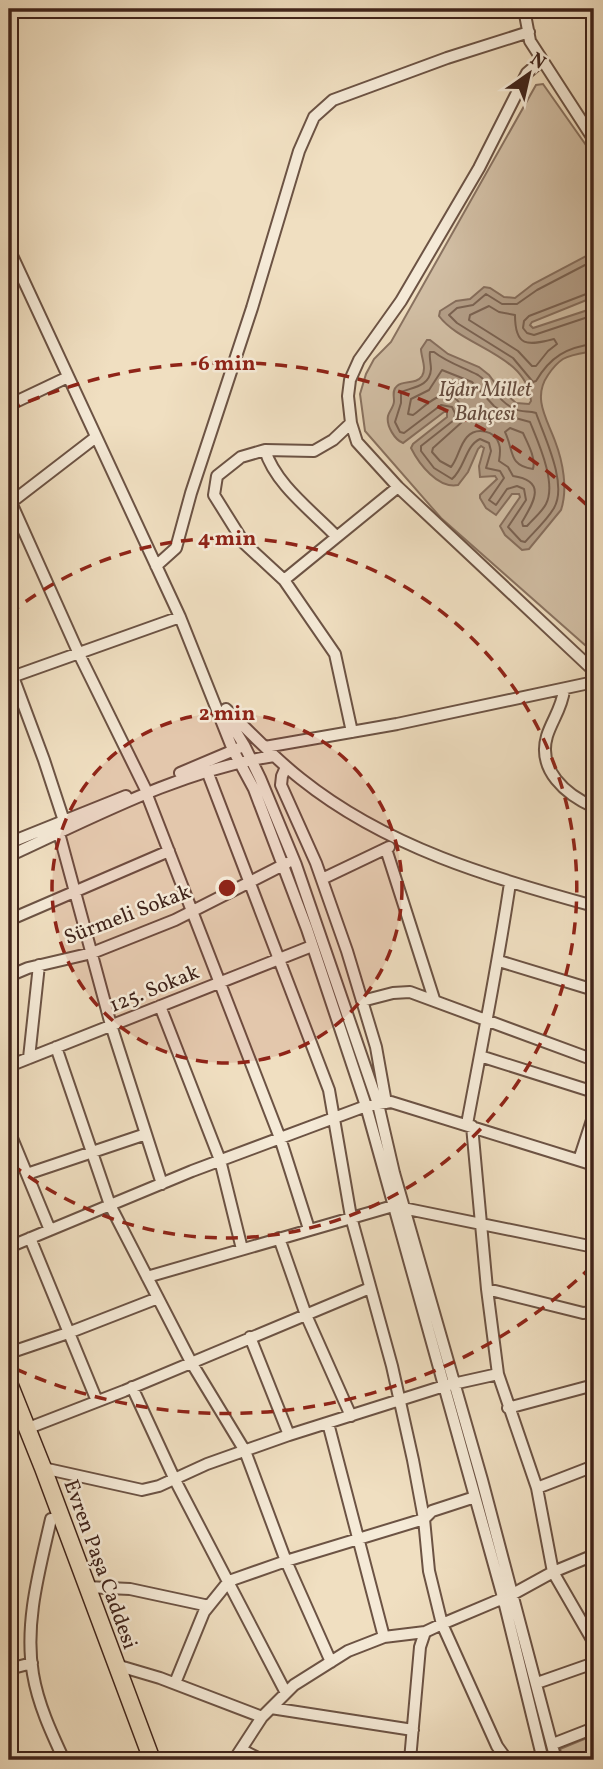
<svg xmlns="http://www.w3.org/2000/svg" width="603" height="1769" font-family="Vollkorn,serif">
  <style>
    .green { fill: #d2bfa5; stroke: #897260; stroke-width: 2 }
    .water { fill: #b49f89; stroke: #866e5d; stroke-width: 2 }
    .lines { fill: none; stroke-linecap: round; stroke-linejoin: round }
    .shore { stroke: #7a6252; stroke-width: 2 }
    .minor-casing { stroke: #6c5344; stroke-width: 14 }
    .highway-casing { stroke: #40241b; stroke-width: 19 }
    .minor { stroke: #f5ead7; stroke-width: 10 }
    .highway { stroke: #f0dfc1; stroke-width: 16 }
    .ring { fill: none; stroke: #8f2418; stroke-width: 3.5; stroke-dasharray: 12 9 }
    .labels { text-anchor: middle; stroke-width: 5; stroke-linejoin: round; paint-order: stroke }
    .park-label { font-size: 21px; font-style: italic; fill: #644b3e; stroke: #f5ead7 }
    .street-label { font-size: 21px; fill: #40241b; stroke: #f5ead7 }
    .centre { fill: #8f2418; stroke: #f5ead7; stroke-width: 3.5 }
    .ring-label { font-size: 21px; text-anchor: middle; font-weight: bold; fill: #8f2418; stroke: #f5ead7; stroke-width: 5; stroke-linejoin: round; paint-order: stroke }
  </style>
  <rect width="100%" height="100%" fill="#f0dfc1"/>
  <filter id="stains"><feTurbulence type="fractalNoise" baseFrequency=".00286" numOctaves="4"/><feColorMatrix values="0 0 0 0 .2 0 0 0 0 .09 0 0 0 0 .02 0 0 0 .5 -.17"/></filter>
  <radialGradient id="worn" r=".72"><stop offset=".6" stop-color="#630" stop-opacity="0"/><stop offset="1" stop-color="#630" stop-opacity=".3"/></radialGradient>
  <path class="green" d="M543,84l45,64 6,16v489l-153,-135 -76,-87 -5,-37 6,-20 8,-15 17,-17 145,-257z
    M594,1735v25h-30l-4,-11z"/>
  <path class="water" d="M586,256l5,2 3,10v29l-62,25 -2,3 3,3 61,-20v43c-10,2 -22,3 -31,8 -6,4 -11,10 -15,16 -16,23 -1,44 7,66 8,21 13,48 6,69l-32,39 -7,1 -17,-15 -5,-9 20,-29 -1,-3h-7l-16,21 -10,-7 -6,-10v-3l17,-16 -2,-3 -15,1 -1,-11 5,-18 -3,-2 -3,3 -10,23 -10,13c-20,4 -39,-21 -47,-37l2,-4 34,-27v-5h-3l-41,31c-8,-3 -17,-17 -15,-27 1,-5 6,-9 6,-15 0,-5 -2,-11 3,-15 7,-6 19,-1 25,-10 5,-8 -1,-19 -1,-27l6,-9h3l18,14 31,13 10,8 9,12 18,16 13,1 2,-3c-4,-47 -69,-54 -92,-85l1,-5 16,-10 14,-2 14,-12 6,1 14,9 11,1 18,-14z"/>
  <g class="lines">
    <path class="shore" d="M594,266l-9,-1 -48,25 -20,14h-15l-16,-10 -13,11 -16,3 -8,7 8,8 56,35 20,24 3,-1c14,-24 31,-34 58,-37
      M594,291l-65,25 -5,5 -1,7 4,5 7,2 60,-20
      M489,306l10,6 16,3c0,32 12,31 39,24l3,5 -9,7 -12,15h-4l-14,-15 -49,-31 1,-5z
      M430,352h4c14,11 29,15 44,23 14,9 20,27 37,34 7,4 14,1 21,4 8,23 32,71 18,95 -7,12 -20,24 -29,34l-4,-1 -13,-14 18,-27 -2,-11 -7,-3 -10,3 -11,16 -7,-5 15,-22 -4,-7 -14,-3 5,-17 -2,-8 -9,-4c-15,7 -15,29 -28,40l-18,-11 -13,-17v-5l33,-26 1,-7 -3,-6 -11,-2 -37,28 -4,-1 -5,-10 6,-19v-11c13,-5 29,-6 30,-23 0,-6 -2,-11 -1,-17z
      M442,370l30,12 22,24 14,10 22,6c8,20 27,61 16,82 -4,8 -13,15 -19,22h-4l-1,-4c11,-19 26,-41 -9,-46l-5,-9 -9,-6c1,-6 2,-12 0,-17 -4,-14 -23,-17 -32,-7 -8,9 -9,22 -16,30l-11,-6 -8,-9 1,-4 29,-26c5,-16 -8,-33 -26,-24 -8,4 -16,12 -23,17l-5,-1 3,-15 18,-9z
      M510,428l13,5c5,11 13,25 10,36 -25,-3 -19,-19 -28,-37z"/>
    <g class="minor-casing">
      <path id="minor" d="M524,9l6,32 64,99
        M541,61l-14,12 -48,95 -78,133 -42,59 -9,20 -2,16 3,27 6,19 41,45 196,184
        M9,249l171,368 53,133 21,39 53,140 59,177 137,491 40,163
        M9,405l59,-28
        M351,423l-18,17 -19,11 -49,-1 -24,7 -24,19 -3,19 30,48 40,37 51,74 17,78
        M265,450c10,34 47,61 71,86
        M9,498l70,156 66,134
        M9,504l87,-67
        M156,566l20,-18 15,-55 61,-185 47,-157 15,-34 19,-17 114,-42 82,-26
        M284,580l114,-93
        M9,666l35,94 20,61 -5,12 52,192 51,159
        M9,678l171,-61
        M564,690c-2,18 -12,30 -17,46 -10,34 19,59 47,71
        M226,709c25,24 48,49 75,70 85,68 190,99 293,127
        M225,714l19,31 16,33 36,87 82,239 16,69 88,307 74,280
        M265,747l132,-23 197,-42
        M286,767l-4,9 -1,9 35,78 31,88 29,96 10,56
        M207,771l122,319 22,127 41,149 21,94 11,59 5,52 13,53 -17,8 -5,15 -10,113
        M180,773l59,-25
        M147,795l133,343 29,91
        M9,843l117,-47
        M386,849l48,150
        M9,856c85,-39 172,-86 265,-100
        M322,879l67,-32
        M9,920l160,-69
        M499,961l95,29
        M9,976l19,-8 64,-15 83,-33 112,-57
        M362,1001l31,-8 17,-1 184,68
        M160,1006l60,154 22,89
        M56,1047l54,158 81,157 54,89 41,110 45,101
        M480,1056l114,36
        M29,1058l10,-93
        M9,1066l303,-120
        M467,1124c15,-80 31,-160 43,-241
        M472,1126l15,163 11,85 39,114 16,84 41,71
        M9,1131l41,99
        M579,1160l15,-46
        M27,1174l119,-40
        M30,1238l67,163
        M279,1238l27,77 45,101
        M9,1247l183,-76 174,-65 25,-4 203,63
        M147,1277l246,-71 201,41
        M487,1289l96,24 11,-1
        M250,1337l39,98
        M9,1353l59,-20 90,-35
        M132,1387l43,93 111,213
        M508,1408l86,-23
        M328,1423l56,214
        M26,1429l98,-38 246,-103
        M43,1468l99,22 17,-4 48,-22 82,-29 155,-49 54,-12
        M537,1488l57,-22
        M51,1519c-11,49 -27,104 -18,155 5,30 18,58 31,86
        M86,1587l44,2 79,17
        M116,1665l44,13 102,39
        M9,1669l23,-6
        M175,1683l29,-71 25,-31 57,-20 138,-42 8,-8 43,-14
        M537,1683l57,-20
        M271,1708l142,22
        M553,1744l41,-16
        M242,1750l20,10
        M234,1760l28,-43 32,-32 54,-34 36,-14 41,-5
        M507,1760l-10,-14 -55,-122 71,-30 40,-22 41,-17"/>
    </g>
    <g class="highway-casing">
      <path id="highway" d="M9,1383l34,85 109,292"/>
    </g>
    <use href="#minor" class="minor"/>
    <use href="#highway" class="highway"/>
  </g>
  <circle cx="227" cy="888" r="175" fill="#8f2418" fill-opacity=".12"/>
  <g class="ring">
    <circle cx="227" cy="888" r="175"/>
    <path d="M9 614A350 350 0 1 1 9 1162"/>
    <path d="M592 1266A525 525 0 0 1 9 1366M9 410A525 525 0 0 1 592 510"/>
  </g>
  <g class="labels">
    <g class="park-label">
      <text x="485" y="396">Iğdır Millet<tspan x="485" dy="24">Bahçesi</tspan></text>
    </g>
    <g class="street-label">
      <text transform="translate(127 914) rotate(-21)" y="7">Sürmeli Sokak</text>
      <text transform="translate(154 988) rotate(-22)" y="7">125. Sokak</text>
      <text transform="translate(101 1564) rotate(70)" y="7">Evren Paşa Caddesi</text>
    </g>
  </g>
  <circle cx="227" cy="888" r="10" class="centre"/>
  <g class="ring-label">
    <text x="227" y="370">6 min</text>
    <text x="227" y="545">4 min</text>
    <text x="227" y="720">2 min</text>
  </g>
  <rect width="603" height="1769" fill="none" stroke="#f0dfc1" stroke-width="35"/>
  <rect x="10" y="10" width="582" height="1748" fill="none" stroke="#40241b" stroke-width="3.5"/>
  <rect x="18" y="18" width="568" height="1734" fill="none" stroke="#40241b" stroke-width="2"/>
  <g transform="translate(529 74) rotate(34)" stroke="#f5ead7" stroke-width="5" paint-order="stroke">
  <path d="M0-5L12 26L0 18L-12 26Z" fill="#40241b"/>
  <text y="-10" font-size="19" font-weight="bold" text-anchor="middle" fill="#40241b">N</text>
  </g>
  <rect width="100%" height="100%" filter="url(#stains)"/>
  <rect width="100%" height="100%" fill="url(#worn)"/>
</svg>
